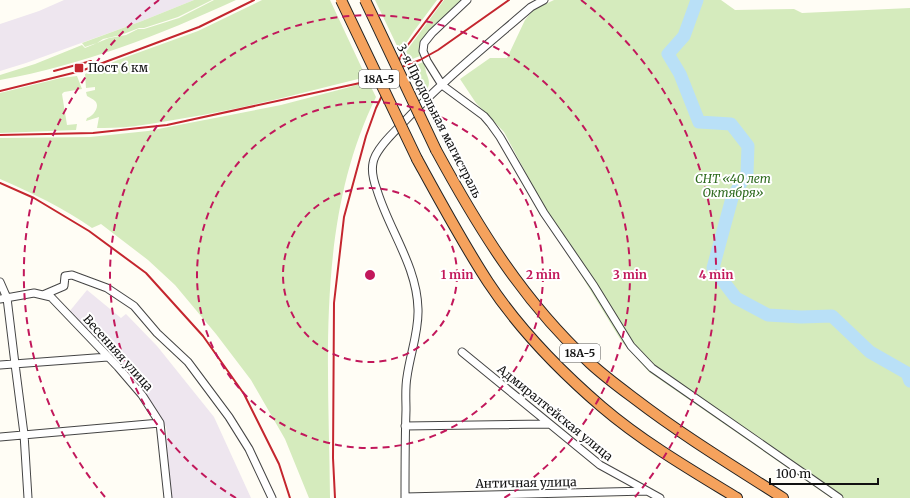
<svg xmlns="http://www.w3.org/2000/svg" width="910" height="498" font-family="Merriweather,serif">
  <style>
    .industrial { fill: #eee6ef }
    .green { fill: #d5ebbd }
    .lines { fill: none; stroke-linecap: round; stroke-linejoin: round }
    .river { stroke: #b9e0f7; stroke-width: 13 }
    .minor-casing { stroke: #444; stroke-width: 9 }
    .highway-casing { stroke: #222; stroke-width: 12 }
    .minor { stroke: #fff; stroke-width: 7 }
    .highway { stroke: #f5a25d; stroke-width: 10 }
    .rail { stroke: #c4262e; stroke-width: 2 }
    .highway-bridge-casing { stroke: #222; stroke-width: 12; stroke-linecap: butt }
    .highway-bridge { stroke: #f5a25d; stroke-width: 10 }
    .ring { fill: none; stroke: #c2185b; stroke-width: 2; stroke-dasharray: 7 5 }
    .poi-dot { fill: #c4262e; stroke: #fff; stroke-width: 1.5 }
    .labels { text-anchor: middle; stroke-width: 4; stroke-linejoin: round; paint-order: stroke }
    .shield { fill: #fff; stroke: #585858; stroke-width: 1 }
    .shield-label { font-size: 11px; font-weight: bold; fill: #111 }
    .poi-label { font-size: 12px; fill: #111; stroke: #fff; text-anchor: start }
    .street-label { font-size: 12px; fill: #111; stroke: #fff }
    .park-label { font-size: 12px; font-style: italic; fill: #2f6b1f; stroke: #fff }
    .centre { fill: #c2185b; stroke: #fff; stroke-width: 2 }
    .ring-label { font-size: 12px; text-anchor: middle; font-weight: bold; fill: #c2185b; stroke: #fff; stroke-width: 4; stroke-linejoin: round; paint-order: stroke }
  </style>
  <rect width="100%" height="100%" fill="#fffdf5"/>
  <path class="industrial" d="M64,0h130l-52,21 -116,42 -26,8v-47l39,-13z
    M87,290l34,28 5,-4 31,32 57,71 37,81h-81l-6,-63h3l-1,-8 -21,-33 -76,-82z"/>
  <path class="green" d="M194,0h18l-34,17 -34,11h-5l-18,7 -18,4 -6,4 -12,4 -3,-4 60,-22z
    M214,0h22c-76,35 -153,65 -236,80v-5l35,-11 47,-19 3,3 24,-10 17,-3 12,-6h6l35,-11z
    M262,0h68l36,77c-60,15 -120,31 -181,41 -29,5 -59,11 -88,10l2,-11 -13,4 1,-3c5,-1 14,-11 8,-17 -2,-2 -6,-4 -8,-5l-1,-4 9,-2v-3l-9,1 -1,-14 33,-14 80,-29z
    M375,0h62l-23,31 -14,21z
    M444,0h20l-43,43 -2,7 1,6 -15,6 -2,-5 4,-7z
    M554,0h167l14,10 59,-1 8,4 108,-5v490h-79l-182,-126 -27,-30 -47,-77 -71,-133 -28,-29 -16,-24 30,-21h17l18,-38 8,-10z
    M423,62c3,4 2,8 4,13 4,10 2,13 -7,21l-12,-27z
    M77,76l5,13 -18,3 -2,2 5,31 10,-1 -1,6 -76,3v-40l61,-15z
    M368,81l8,16c-61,124 -47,267 -46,401h-21l-24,-59 -34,-59 -35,-46 -41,-49 -27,-25 -47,-36 -9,4c-28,-20 -60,-35 -92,-49v-41l90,-1 58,-6 133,-26 69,-18z"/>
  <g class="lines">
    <path class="river" d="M697,0l-13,36 -16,18 12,20 19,48 32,2 17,22 -1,27 -15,25 -19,70 23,30 32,17 33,2 31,-1 38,36 37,21 3,8"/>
    <g class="minor-casing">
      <path id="minor" d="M467,0l-35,33 -8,10 -1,8 4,10 15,24 42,31 6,7 10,14 44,76 50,73 37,60 21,22 187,130
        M0,282l7,16 8,66 9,70 4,64
        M43,295l21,-9 1,-10 7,-1 35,13 27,18 23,27 31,29 41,55 20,32 23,49
        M0,299l34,-6 17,4 67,70 24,28 18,28 8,75
        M462,352l138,113 60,33
        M0,365l108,-8
        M405,426l144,-2
        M0,437l160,-14
        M405,497l242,-6
        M405,498c0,-29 0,-58 1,-88 0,-11 -1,-22 1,-33 3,-23 12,-45 11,-68 -1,-43 -29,-79 -41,-119 -3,-8 -6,-18 -4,-27 2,-13 19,-29 28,-38 40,-43 86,-80 130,-118l13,-7"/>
    </g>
    <g class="highway-casing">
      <path id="highway" d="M436,150c43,79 87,151 154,213 14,13 29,24 45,36 47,36 98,67 148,99
        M417,159c23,42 45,83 71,123 31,47 71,88 114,125 41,35 89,63 135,91"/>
    </g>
    <use href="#minor" class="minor"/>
    <use href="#highway" class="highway"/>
    <path class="rail" d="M54,71l37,-10
      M0,91l81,-20 118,-44 55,-27
      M0,135l93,-2 74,-8 193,-42 60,-23 18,-10 71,-50
      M0,183l34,15 55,33 57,42 57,63 41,58 35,70 11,34
      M335,498l-2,-40 1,-155 10,-86 22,-81 10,-28 28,-58 38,-50"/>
    <g class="highway-bridge-casing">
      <path id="highway-bridge" d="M341,0l76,159
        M365,0l71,150"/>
    </g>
    <use href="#highway-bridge" class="highway-bridge"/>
  </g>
  <g class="ring">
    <circle cx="370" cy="275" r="87"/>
    <circle cx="370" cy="275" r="173"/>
    <path d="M236 498A260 260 0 1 1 504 498"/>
    <path d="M105 497A346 346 0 0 1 159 0M581 0A346 346 0 0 1 635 497"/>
  </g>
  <rect class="poi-dot" x="74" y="63" width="10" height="10" rx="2"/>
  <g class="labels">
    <g class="shield">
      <rect x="359" y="70" width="40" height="18" rx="3"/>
      <rect x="560" y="344" width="40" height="18" rx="3"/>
    </g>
    <g class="shield-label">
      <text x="379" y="83">18А-5</text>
      <text x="580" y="357">18А-5</text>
    </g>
    <g class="poi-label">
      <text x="88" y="72">Пост 6 км</text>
    </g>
    <g class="street-label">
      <text transform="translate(439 121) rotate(63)" y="4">3-я Продольная магистраль</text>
      <text transform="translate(118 353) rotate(48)" y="4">Весенняя улица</text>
      <text transform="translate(555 413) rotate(39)" y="4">Адмиралтейская улица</text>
      <text transform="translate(526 483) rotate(-1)" y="4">Античная улица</text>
    </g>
    <g class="park-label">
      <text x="733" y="183">СНТ «40 лет<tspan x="733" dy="14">Октября»</tspan></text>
    </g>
  </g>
  <circle cx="370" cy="275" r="6" class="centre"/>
  <g class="ring-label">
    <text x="457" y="279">1 min</text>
    <text x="543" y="279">2 min</text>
    <text x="630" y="279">3 min</text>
    <text x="716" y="279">4 min</text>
  </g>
  <path d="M770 478v6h108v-6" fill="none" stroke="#111111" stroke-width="2"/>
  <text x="776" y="478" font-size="12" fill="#111111" stroke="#ffffff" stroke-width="3" paint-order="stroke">100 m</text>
</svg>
